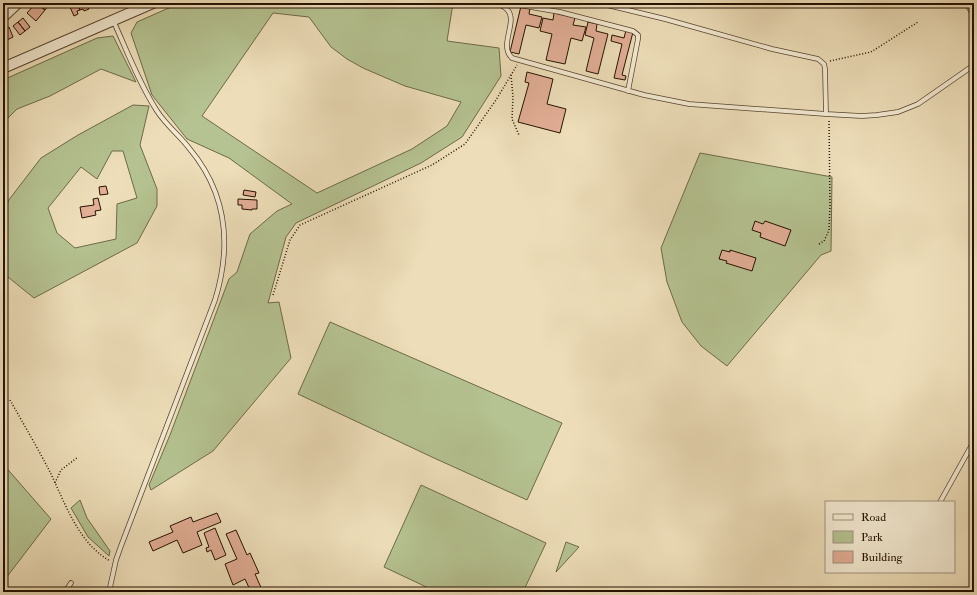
<svg xmlns="http://www.w3.org/2000/svg" width="977" height="595" font-family="'IM FELL Double Pica',serif">
  <style>
    .green { fill: #b5c291; stroke: #6d6a48; fill-rule: evenodd }
    .building { fill: #e2ae96; stroke: #251100 }
    .lines { fill: none; stroke-linecap: round; stroke-linejoin: round }
    .service-casing { stroke: #57442e; stroke-width: 5.5 }
    .minor-casing { stroke: #57442e; stroke-width: 10 }
    .tertiary-casing { stroke: #57442e; stroke-width: 12 }
    .path { stroke: #251100; stroke-width: 1.5; stroke-dasharray: 1 2; stroke-linecap: butt }
    .service { stroke: #f3ead2; stroke-width: 4 }
    .minor { stroke: #f3ead2; stroke-width: 8 }
    .tertiary { stroke: #f3ead2; stroke-width: 10 }
  </style>
  <rect width="100%" height="100%" fill="#eddeb9"/>
  <filter id="stains"><feTurbulence type="fractalNoise" baseFrequency=".005" numOctaves="4"/><feColorMatrix values="0 0 0 0 .2 0 0 0 0 .09 0 0 0 0 .02 0 0 0 .5 -.17"/></filter>
  <radialGradient id="worn" r=".72"><stop offset=".6" stop-color="#630" stop-opacity="0"/><stop offset="1" stop-color="#630" stop-opacity=".3"/></radialGradient>
  <path class="green" d="M180,3h273l-6,38 52,7 2,28 -39,61 -41,26 -125,60 -10,14 -18,66 11,-1 12,56 -78,93 -62,39 -2,-5 21,-50 59,-156 8,-7 13,-38 27,-23 15,-7 -63,-46 -42,-19 -35,-44 -21,-62 6,-11zM273,13l36,4 22,30 16,12 16,9 42,18 56,16 -14,24 -35,23 -95,44 -115,-77z
    M963,3h11v17z
    M113,36l23,46 -35,-13 -51,27 -33,13 -14,14v-43l94,-42z
    M133,105l16,1 -9,39 17,44v17l-20,37 -103,55 -31,-25v-40l5,-32 33,-43 37,-23zM123,151l14,47 -20,6 -1,35 -41,9 -18,-15 -9,-25 33,-41 16,12 15,-28z
    M700,153l132,24 -1,74 -10,4 -94,111 -26,-20 -19,-24 -15,-40 -6,-34z
    M330,322l232,101 -35,77 -93,-42 -136,-64z
    M3,464l48,55 -48,63z
    M421,485l125,58 -23,49h-86l-53,-25z
    M80,500l7,18 23,33 -1,5 -21,-19 -17,-29z
    M566,542l13,5 -23,25z"/>
  <path class="building" d="M36,3h14l-5,7z
    M36,3l9,7 -9,11 -9,-8z
    M73,3h4l3,7 -3,1 1,3 -4,2 -5,-11z
    M77,3h10l2,6 -5,2 -1,-2 -3,1z
    M521,6l9,2 -1,6 13,3 -3,11 -13,-3 -7,29 -9,-2z
    M554,13l21,5 -2,7 13,2 -4,14 -11,-3 -6,26 -19,-4 6,-26 -12,-3 3,-13 10,2z
    M23,18l7,9 -5,4 -7,-9z
    M18,22l7,9 -5,4 -7,-9z
    M588,22l9,2 -1,7 12,3 -10,40 -12,-3 8,-33 -9,-3z
    M9,27l4,10 -6,3 -4,-10z
    M3,30l4,10 -4,1z
    M626,30l7,2 -11,43 4,1 -1,4 -11,-2 8,-34 -11,-3 1,-6 12,3z
    M527,72l26,7 -6,25 19,5 -6,24 -42,-11 11,-39 -4,-1z
    M106,186l2,8 -8,1 -1,-8z
    M244,190l12,2 -1,5 -12,-2z
    M98,198l3,12 -6,1 1,4 -14,3 -2,-11 14,-2 -1,-6z
    M238,199l19,1v9h-5v1l-10,-1v-4h-4z
    M755,221l8,3 2,-3 26,9 -6,16 -25,-9 1,-4 -9,-3z
    M722,250l8,2v-2l26,8 -4,13 -26,-8 1,-2 -8,-2z
    M217,513l4,9 -24,10 5,13 -19,8 -6,-13 -24,11 -4,-9 24,-10 -3,-6 21,-9 2,5z
    M215,528l11,27 -11,5 -4,-10 -4,2 -1,-4 3,-1 -5,-14z
    M236,530l11,25 3,-2 9,20 -4,1 8,18h-12l-6,-13 -12,6 -8,-21 12,-5 -11,-25z"/>
  <g class="lines">
    <g class="service-casing">
      <path id="service" d="M489,3c5,1 11,1 15,4 18,11 -7,37 8,51l132,37 45,9 137,10 36,2 15,-1 21,-3 20,-8 56,-39
        M599,3l66,16 107,30 46,10 6,5 1,5 1,45
        M502,5h17l41,7 73,19 5,4v4l-10,52
        M940,502l34,-61
        M65,592l6,-9
        M109,592l7,-32 5,-14 94,-246c17,-55 12,-107 -26,-152 -10,-13 -23,-23 -32,-37 -18,-28 -30,-60 -44,-91"/>
    </g>
    <g class="minor-casing">
      <path id="minor" d="M3,18l16,-15"/>
    </g>
    <g class="tertiary-casing">
      <path id="tertiary" d="M3,68l150,-65"/>
    </g>
    <path class="path" d="M830,61l41,-9 47,-30
      M511,75l2,22 -1,22 7,16
      M819,244l5,-3 5,-11 1,-24 -1,-86
      M273,295l17,-55 10,-15 132,-60 33,-21 31,-44 21,-35
      M10,400c13,23 27,47 39,70 16,32 28,72 61,91
      M55,483l6,-13 17,-13"/>
    <use href="#service" class="service"/>
    <use href="#minor" class="minor"/>
    <use href="#tertiary" class="tertiary"/>
  </g>
  <rect width="977" height="595" fill="none" stroke="#eddeb9" stroke-width="16"/>
  <rect x="4" y="4" width="969" height="587" fill="none" stroke="#251100" stroke-width="2"/>
  <rect x="8" y="8" width="961" height="579" fill="none" stroke="#251100"/>
  <rect x="825" y="501" width="130" height="72" fill="#f3ead2" stroke="#a1937e"/>
  <rect x="833" y="514" width="20" height="6" fill="#f3ead2" stroke="#a1937e"/>
  <text x="861" y="521" font-size="12" fill="#251100">Road</text>
  <rect x="833" y="531" width="20" height="12" fill="#b5c291" stroke="#a1937e"/>
  <text x="861" y="541" font-size="12" fill="#251100">Park</text>
  <rect x="833" y="551" width="20" height="12" fill="#e2ae96" stroke="#a1937e"/>
  <text x="861" y="561" font-size="12" fill="#251100">Building</text>
  <rect width="100%" height="100%" filter="url(#stains)"/>
  <rect width="100%" height="100%" fill="url(#worn)"/>
</svg>
